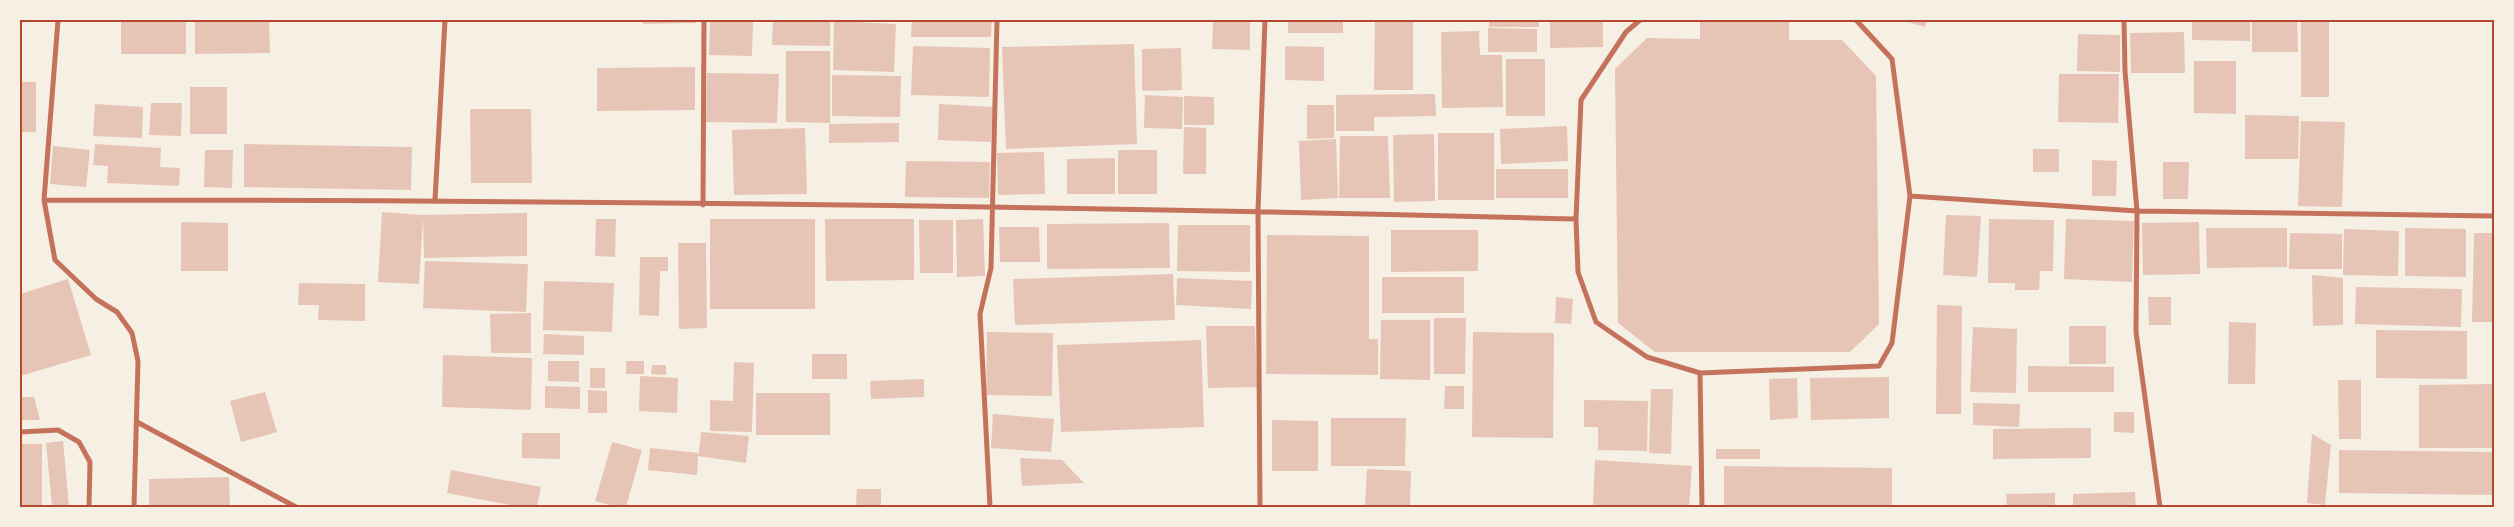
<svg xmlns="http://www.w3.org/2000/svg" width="2514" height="527" font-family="Roboto,sans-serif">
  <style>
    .building { fill: #e6c5b7 }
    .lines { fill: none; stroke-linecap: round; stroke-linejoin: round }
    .minor { stroke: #c5725c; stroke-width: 5 }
    .neatline { fill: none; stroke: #b5482f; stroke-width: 2 }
  </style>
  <rect width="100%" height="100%" fill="#f6efe4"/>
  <path class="building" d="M121,20h65v34h-65z
    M195,20h74l1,33 -75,1z
    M643,20h53v3l-53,1z
    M710,20h43l-1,36 -43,-1z
    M773,20h57v26l-58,-1z
    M912,20h80l-1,17h-80z
    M1213,20h37v30l-38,-1z
    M1288,20h55v13h-55z
    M1375,20h38v70h-39z
    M1489,20h50v7h-50z
    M1550,20h53v27l-53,1z
    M1700,20h89v20h53l34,36 3,248 -29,28h-195l-37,-29 -3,-254 32,-31 53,1z
    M1901,20h26l-2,7z
    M2192,20h58v21l-58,-1z
    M2252,20h45l1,32h-46z
    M2301,20h28v77h-28z
    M834,21l62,3 -2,48 -61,-2z
    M1488,28l49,1v23h-49z
    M1479,31l1,24h22l1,52 -61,1 -1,-76z
    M2184,32l1,41h-54l-1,-40z
    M2078,34l42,1v37l-43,-1z
    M1134,44l3,100 -131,5 -4,-102z
    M913,46l77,2 -1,49 -78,-2z
    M1285,46l39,1v34l-39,-1z
    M1181,48l1,42 -40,1v-42z
    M786,51h44v72l-44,-1z
    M1506,59h39v57h-39z
    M2194,61h42v53l-42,-1z
    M695,67v43l-98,1v-43z
    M707,73l72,1 -2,49 -71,-1z
    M2059,74h60l-1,49 -60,-1z
    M832,75l69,1 -1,41 -68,-1z
    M20,82h16v50h-16z
    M190,87h37v47h-37z
    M1435,94l1,22 -62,1v14h-38v-36z
    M1145,95l38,2 -1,32 -38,-1z
    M1184,96l30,1v28h-30z
    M151,103h31l-1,33 -32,-1z
    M95,104l48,3 -1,31 -49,-2z
    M939,104l54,3 -2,35 -53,-2z
    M1307,105h27v33l-27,1z
    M470,109h61l1,74h-61z
    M2245,115l54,1 -1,43h-53z
    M2301,121l44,1 -3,85 -44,-1z
    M899,123v19l-70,1v-19z
    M1567,126l1,35 -67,3 -1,-35z
    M1184,127l22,1v46h-23z
    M805,128l2,66 -73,1 -2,-65z
    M1438,133h56v67h-56z
    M1434,134l1,67 -41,1 -1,-67z
    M1340,136h48l2,62h-51z
    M1336,139l2,59 -37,2 -2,-59z
    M95,144l66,4 -1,19 20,1 -1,18 -72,-3 1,-17 -15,-1z
    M244,144l168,3 -1,43 -167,-3z
    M53,146l37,4 -4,37 -36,-3z
    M2033,149h26v23h-26z
    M205,150h28l-1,38 -28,-1z
    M1118,150h39v44h-39z
    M1044,152l1,42 -47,1 -1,-42z
    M1115,158v36h-48v-35z
    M2092,160l25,1 -1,35h-24z
    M906,161l84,1 -1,36 -84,-1z
    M2163,162h26l-1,37h-25z
    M1496,169h72v29h-72z
    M382,212l41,3 104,-2v43l-103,2 -1,-40 -4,66 -41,-2z
    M1946,215l35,1 -4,61 -34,-2z
    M596,219h20l-1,38 -20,-1z
    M710,219h105v90h-105z
    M825,219h89v61l-88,1z
    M983,219l2,57 -28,1 -1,-57z
    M1989,219l65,1 -1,51h-13l-1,19h-24v-7h-27z
    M2066,219l68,2 -2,61 -68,-3z
    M919,220h34v53h-33z
    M181,222l47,1v48h-47z
    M2199,222l1,52 -57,1 -1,-52z
    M1169,223l1,45 -123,1v-45z
    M1178,225h72v47l-73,-1z
    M999,227h40l1,35h-40z
    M2206,228h81v39l-80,1z
    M2405,228l61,1v48l-61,-1z
    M2344,229l55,2 -1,45 -55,-1z
    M1391,230h87v41l-87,1z
    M2290,233l52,1v35h-53z
    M2474,233h20v89h-22z
    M1267,235l102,1v103h9v36l-112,-1z
    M678,243h28l1,85 -28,1z
    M640,257h28v14h-8l-1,45 -20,-1z
    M425,261l103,3 -2,48 -103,-4z
    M1173,274l2,46 -160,5 -2,-46z
    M2312,275l31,3v47l-30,1z
    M1382,277h82v36h-82z
    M1177,278l75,3 -1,28 -75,-4z
    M68,279l23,76 -71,21v-82z
    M544,281l70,2 -2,49 -69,-2z
    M299,283l66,1v37l-47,-1 1,-15h-21z
    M2356,287l106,2 -1,38 -106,-3z
    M1556,297l17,2 -2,25 -16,-1z
    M2148,297h23v28h-22z
    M1937,305l25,1 -1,108h-25z
    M531,313v40h-40l-1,-39z
    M1434,318h32l-1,56h-31z
    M1381,320h49v60l-50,-1z
    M2229,322l27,1 -1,61h-27z
    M1206,326h49l2,61 -49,1z
    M2069,326h37v38h-37z
    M1973,327l44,2 -1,64 -46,-1z
    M2376,330l91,1v48l-91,-1z
    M987,332l66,1 -1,63 -66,-1z
    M1473,332l81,1 -1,105 -81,-1z
    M544,334l40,2v19l-41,-1z
    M1201,340l3,87 -143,5 -4,-87z
    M812,354h35v25h-35z
    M443,355l89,3 -1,52 -89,-3z
    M548,361h31v21l-31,-1z
    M626,361h18v13h-18z
    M734,362l20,1 -2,69 -42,-1v-31l23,1z
    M652,365h14v10l-15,-1z
    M2028,366l86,1v25h-86z
    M590,368h15v20h-15z
    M640,376l38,2 -1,35 -38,-2z
    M1889,377v41l-78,2 -1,-42z
    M1797,378l1,40 -28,2 -1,-41z
    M924,379v18l-53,2 -1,-18z
    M2338,380h23v59h-22z
    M2493,384l1,64h-75v-63z
    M545,386l35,1v22l-35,-1z
    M1445,386h19v23h-20z
    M1651,389h22l-2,65 -22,-1z
    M588,390l19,1v22h-19z
    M265,392l12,40 -36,10 -11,-41z
    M756,393h74v42h-74z
    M20,397h14l6,23h-20z
    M1584,400l64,1 -1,50 -49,-1v-23h-14z
    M1973,403l47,1 -1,23 -46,-2z
    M2114,412h20v21l-20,-1z
    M993,414l61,5 -3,33 -60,-4z
    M1331,418h75l-1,48h-74z
    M1272,420l46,1v50h-46z
    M2091,428v30l-98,1v-30z
    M701,432l48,4 -3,27 -48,-7 -1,19 -49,-5 2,-22 49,5z
    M522,433h38v26l-38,-1z
    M2312,434l19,11 -6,60 -18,-2z
    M63,441l6,66h-17l-6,-64z
    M612,442l30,8 -16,57h-9l-22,-6z
    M20,444h22v63h-22z
    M1716,449h44v10h-44z
    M2339,450l155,2v43l-155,-2z
    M1020,458l42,2 22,23 -62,3z
    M1595,460l97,6 -3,41h-96z
    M1724,466l168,2v39h-168z
    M1367,469l44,2 -1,36h-45z
    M451,470l90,17 -4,20h-16l-74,-14z
    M229,477l1,30h-81v-28z
    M857,489h24v18h-25z
    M2135,492l1,15h-63v-13z
    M2055,493v14h-48l-1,-13z"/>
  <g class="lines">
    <path class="minor" d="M58,20l-14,180 11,60 41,39 21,13 15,21 6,28 -4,146
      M1640,20l-14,12 -45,68 -5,119 2,53 18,50 51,35 53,16 179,-7 13,-23 18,-147 -18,-137 -36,-39
      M2124,20l1,51 12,140 -1,121 24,175
      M1910,196l227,15 357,5
      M44,200c510,0 1021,6 1532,19
      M435,200l10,-180
      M703,205l1,-185
      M1700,373l2,134
      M137,422l159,85
      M20,432l38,-2 21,12 11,20 -1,45
      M990,507l-10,-193 11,-46 6,-248
      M1260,507l-2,-296 7,-191"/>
  </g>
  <rect width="2514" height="527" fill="none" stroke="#f6efe4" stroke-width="42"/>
  <rect x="21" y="21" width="2472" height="485" class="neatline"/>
</svg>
